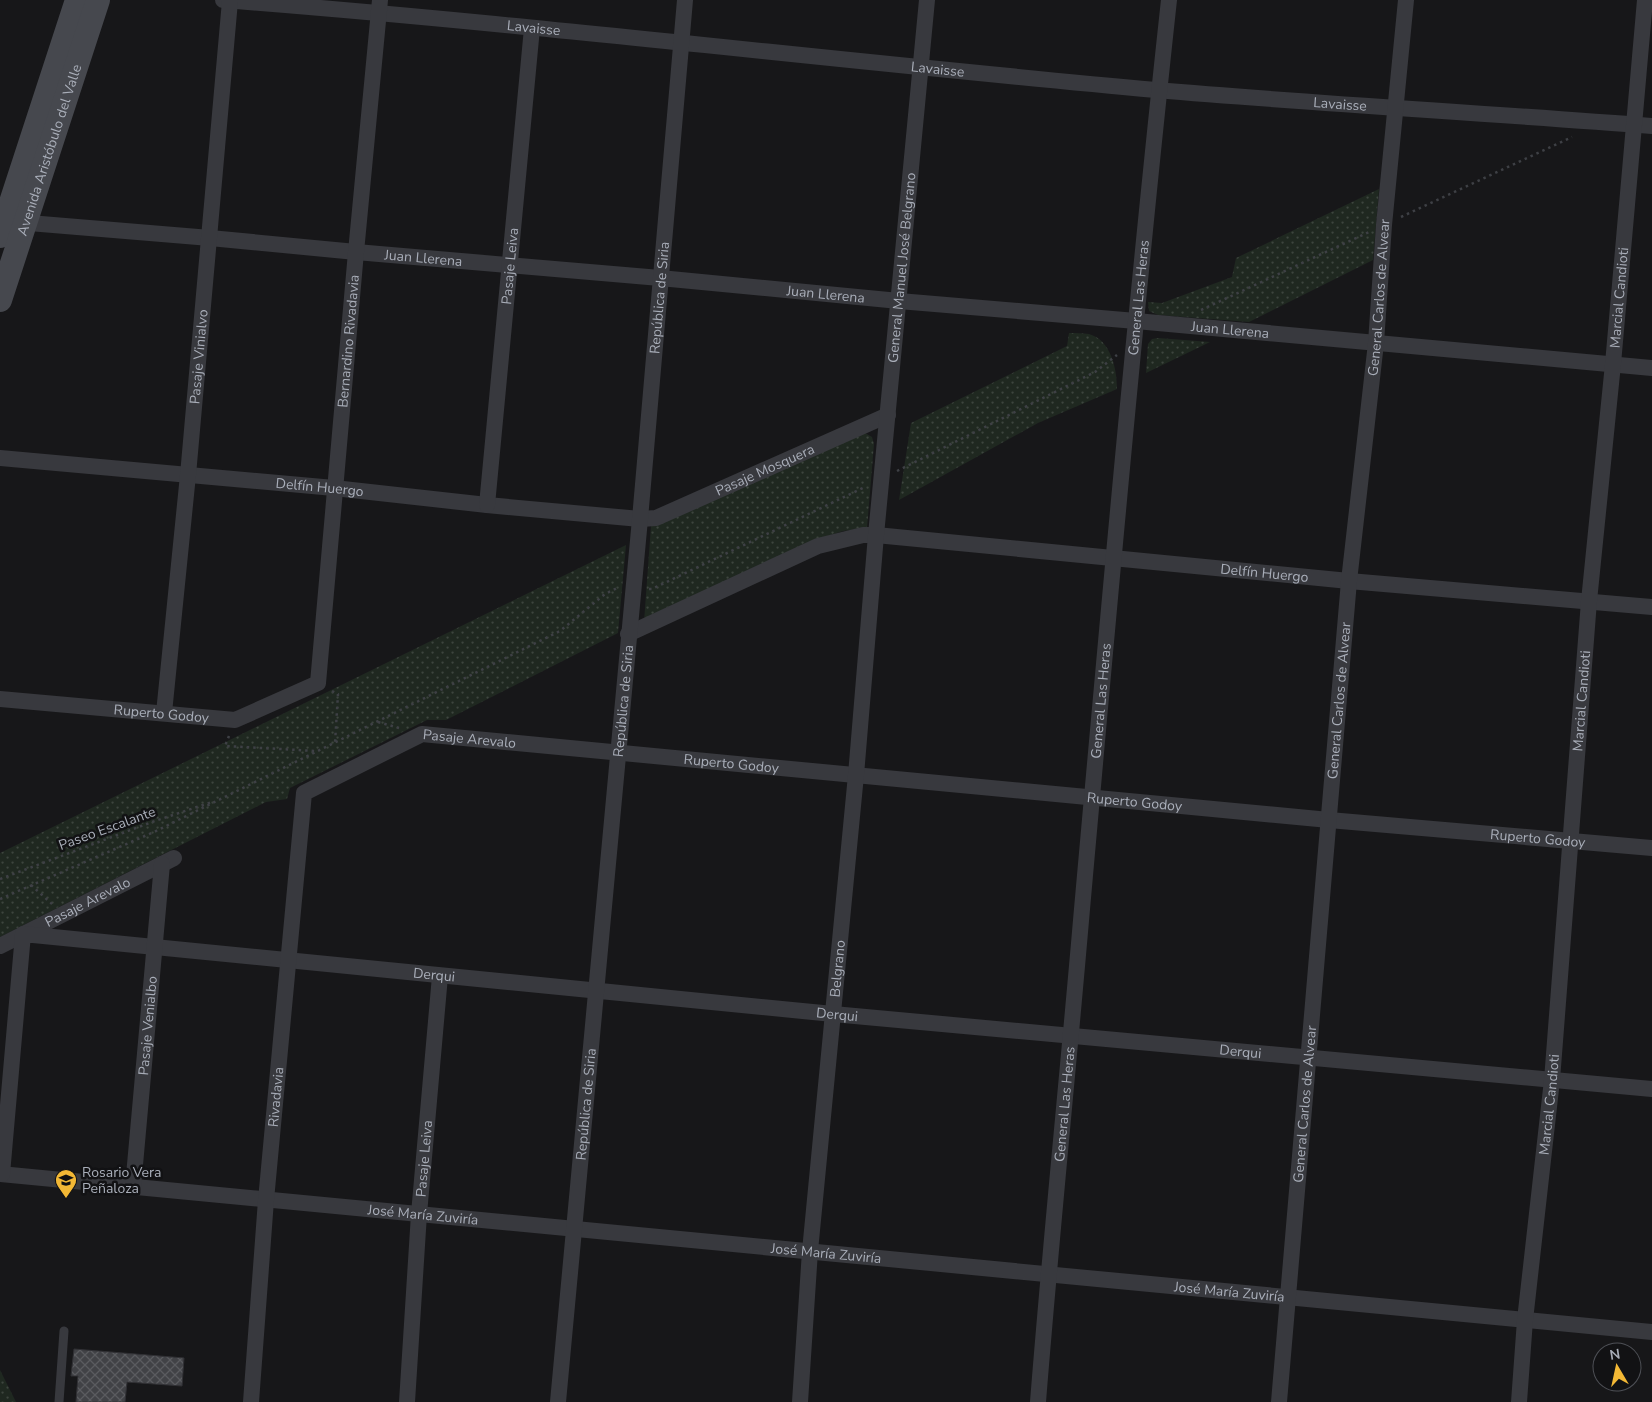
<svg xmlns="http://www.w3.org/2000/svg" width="1652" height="1402" font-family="'Nunito Sans',sans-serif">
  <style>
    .grass { fill: url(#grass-dots) }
    .building { fill: url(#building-cross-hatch); stroke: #313135 }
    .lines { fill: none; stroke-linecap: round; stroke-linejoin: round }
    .path { stroke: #3e4045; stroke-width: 2.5; stroke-dasharray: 2.5 4; stroke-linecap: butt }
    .service { stroke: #38393e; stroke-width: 9 }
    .minor { stroke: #38393e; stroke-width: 16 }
    .secondary { stroke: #46484e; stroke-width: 24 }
    .labels { text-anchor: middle; stroke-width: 5; stroke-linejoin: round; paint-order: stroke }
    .street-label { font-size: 14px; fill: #a9aeb9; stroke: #121214 }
    .poi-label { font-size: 14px; fill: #a9aeb9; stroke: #121214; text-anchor: start }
  </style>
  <defs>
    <pattern id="grass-dots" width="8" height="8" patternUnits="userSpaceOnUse" patternTransform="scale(1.25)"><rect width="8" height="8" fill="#1f2820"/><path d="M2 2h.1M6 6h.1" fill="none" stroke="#3d453e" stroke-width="1.8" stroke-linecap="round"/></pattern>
    <pattern id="building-cross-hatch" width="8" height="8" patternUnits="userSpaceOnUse" patternTransform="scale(1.25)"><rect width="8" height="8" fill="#414246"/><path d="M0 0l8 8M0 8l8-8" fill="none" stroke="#5a5b5f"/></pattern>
  </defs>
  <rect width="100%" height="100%" fill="#171719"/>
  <path class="grass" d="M1379,189l-6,71 -124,62 -91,-7 -9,-4 -1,-9 14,1 70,-26 4,-19z
    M1069,333c6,0 14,0 20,1 22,6 28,35 28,55l-79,34 -139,77 12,-77 156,-77z
    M1158,338l52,4 -64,31 2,-29 4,-5z
    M865,433l7,4 2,7 -7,84 -24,3 -27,9 -172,82 7,-96z
    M626,545l-8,88 -172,87h-19l-137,68 -3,11 -21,3 -266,135v-84z
    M0,1370l16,32h-16z"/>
  <path class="building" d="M74,1349l110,9 -2,28 -55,-4 -2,20h-49l2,-26h-7z"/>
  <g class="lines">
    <path class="path" d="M1401,217l171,-80
      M1201,310l168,-78
      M897,471l198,-99 22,-17
      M649,589h3l213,-102
      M332,691l6,3 -3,49
      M378,722l21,6
      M229,736l-4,10 91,5
      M0,879l152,-57 60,-20
      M31,885l21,19
      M0,899l154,-67 406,-201 45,-37 14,-7"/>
    <path class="service" d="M59,1402l5,-71"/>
    <g class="minor">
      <path id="s1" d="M223,0c311,24 622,62 933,90 165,14 331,23 496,36"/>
      <path id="s2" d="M17,222l193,16 146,14 304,26 239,23 237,20 516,47"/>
      <path id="s3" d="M0,458l334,30 153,17 153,14 16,-1 232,-103"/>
      <path id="s4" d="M487,505l45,-477"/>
      <path id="s5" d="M628,634l190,-88 45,-11h13l473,46 303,26"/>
      <path id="s6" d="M0,699l235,21 83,-37 38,-431 24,-252"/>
      <path id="s7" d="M164,713l24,-238 42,-474"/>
      <path id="s8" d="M0,946l174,-88"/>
      <path id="s9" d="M0,1174l1652,158"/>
      <path id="s10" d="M2,1174l21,-240 810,80 819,75"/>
      <path id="s11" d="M133,1187l29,-323"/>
      <path id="s12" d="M251,1402l15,-202 38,-407 118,-59 907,86 323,28"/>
      <path id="s13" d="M407,1402l12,-188 21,-238"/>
      <path id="s14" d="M558,1402l82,-883 45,-519"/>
      <path id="s15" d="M800,1402l10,-151 46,-476 20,-240 51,-535"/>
      <path id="s16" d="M1038,1402c13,-165 30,-329 44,-493 27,-303 54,-606 87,-909"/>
      <path id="s17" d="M1279,1402l70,-821 27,-238 8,-118 22,-225"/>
      <path id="s18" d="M1519,1402l6,-82 27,-240 37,-479 24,-237 32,-364"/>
    </g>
    <g class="secondary">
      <path d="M0,236l77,-236"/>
      <path id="s19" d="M0,300l98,-300"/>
    </g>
  </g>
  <defs>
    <g id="school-pin" transform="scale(1.125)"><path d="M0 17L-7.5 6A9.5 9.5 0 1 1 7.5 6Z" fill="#f3b835" stroke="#121214"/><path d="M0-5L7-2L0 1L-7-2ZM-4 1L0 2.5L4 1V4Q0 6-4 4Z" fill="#111"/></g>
  </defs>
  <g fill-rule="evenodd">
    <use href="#school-pin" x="66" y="1180"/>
  </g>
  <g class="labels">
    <g class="street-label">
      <text dy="5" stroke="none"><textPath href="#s1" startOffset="312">Lavaisse</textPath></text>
      <text dy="5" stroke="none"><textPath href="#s1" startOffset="718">Lavaisse</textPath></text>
      <text dy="5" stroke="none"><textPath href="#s1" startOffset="1122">Lavaisse</textPath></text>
      <text dy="5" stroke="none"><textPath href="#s19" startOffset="158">Avenida Aristóbulo del Valle</textPath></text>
      <text dy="5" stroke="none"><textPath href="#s2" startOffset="408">Juan Llerena</textPath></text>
      <text dy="5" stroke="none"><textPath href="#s4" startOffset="240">Pasaje Leiva</textPath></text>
      <text dy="5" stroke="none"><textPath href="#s15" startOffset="1139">General Manuel José Belgrano</textPath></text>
      <text dy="5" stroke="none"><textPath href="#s2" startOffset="812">Juan Llerena</textPath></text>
      <text dy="5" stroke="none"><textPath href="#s14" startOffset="1109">República de Siria</textPath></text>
      <text dy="5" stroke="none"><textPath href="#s16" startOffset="1109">General Las Heras</textPath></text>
      <text dy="5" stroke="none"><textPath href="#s17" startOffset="1109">General Carlos de Alvear</textPath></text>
      <text dy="5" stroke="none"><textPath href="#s18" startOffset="1109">Marcial Candioti</textPath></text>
      <text dy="5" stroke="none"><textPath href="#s2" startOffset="1218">Juan Llerena</textPath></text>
      <text dy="5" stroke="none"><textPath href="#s6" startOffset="670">Bernardino Rivadavia</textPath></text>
      <text dy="5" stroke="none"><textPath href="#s7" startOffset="358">Pasaje Vinialvo</textPath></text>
      <text dy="5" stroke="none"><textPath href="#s3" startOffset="778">Pasaje Mosquera</textPath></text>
      <text dy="5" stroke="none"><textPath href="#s3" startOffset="321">Delfín Huergo</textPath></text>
      <text dy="5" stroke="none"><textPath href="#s5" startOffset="659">Delfín Huergo</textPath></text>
      <text dy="5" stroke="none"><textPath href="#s14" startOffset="704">República de Siria</textPath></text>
      <text dy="5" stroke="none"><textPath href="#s16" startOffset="704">General Las Heras</textPath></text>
      <text dy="5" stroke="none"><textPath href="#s17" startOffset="704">General Carlos de Alvear</textPath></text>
      <text dy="5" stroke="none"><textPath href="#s18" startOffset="704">Marcial Candioti</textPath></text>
      <text dy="5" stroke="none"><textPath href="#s6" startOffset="162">Ruperto Godoy</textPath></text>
      <text dy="5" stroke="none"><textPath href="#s12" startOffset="791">Pasaje Arevalo</textPath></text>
      <text dy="5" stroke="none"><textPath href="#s12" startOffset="1054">Ruperto Godoy</textPath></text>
      <text dy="5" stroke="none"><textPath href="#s12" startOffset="1459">Ruperto Godoy</textPath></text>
      <text transform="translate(107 828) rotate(-20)" y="5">Paseo Escalante</text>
      <text dy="5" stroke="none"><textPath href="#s12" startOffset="1864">Ruperto Godoy</textPath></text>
      <text dy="5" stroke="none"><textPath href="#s8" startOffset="98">Pasaje Arevalo</textPath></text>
      <text dy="5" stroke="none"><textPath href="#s15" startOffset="435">Belgrano</textPath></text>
      <text dy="5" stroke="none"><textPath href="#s10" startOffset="654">Derqui</textPath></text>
      <text dy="5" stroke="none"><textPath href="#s10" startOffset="1059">Derqui</textPath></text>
      <text dy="5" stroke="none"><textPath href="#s11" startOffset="162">Pasaje Venialbo</textPath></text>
      <text dy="5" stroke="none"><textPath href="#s10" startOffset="1464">Derqui</textPath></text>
      <text dy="5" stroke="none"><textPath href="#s12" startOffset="306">Rivadavia</textPath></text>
      <text dy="5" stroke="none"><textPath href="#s14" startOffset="299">República de Siria</textPath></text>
      <text dy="5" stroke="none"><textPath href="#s16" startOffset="299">General Las Heras</textPath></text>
      <text dy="5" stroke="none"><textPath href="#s17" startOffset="299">General Carlos de Alvear</textPath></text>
      <text dy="5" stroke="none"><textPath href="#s18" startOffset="299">Marcial Candioti</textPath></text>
      <text dy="5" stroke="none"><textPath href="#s13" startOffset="244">Pasaje Leiva</textPath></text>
      <text dy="5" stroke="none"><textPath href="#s9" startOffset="425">José María Zuviría</textPath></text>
      <text dy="5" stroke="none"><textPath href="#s9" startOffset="830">José María Zuviría</textPath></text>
      <text dy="5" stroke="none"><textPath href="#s9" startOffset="1235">José María Zuviría</textPath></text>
    </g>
    <g class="poi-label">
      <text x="82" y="1177">Rosario Vera<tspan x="82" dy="16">Peñaloza</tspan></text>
    </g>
  </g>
  <g transform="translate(1617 1367) rotate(351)"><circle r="24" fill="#121214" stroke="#4e5056"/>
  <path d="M0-4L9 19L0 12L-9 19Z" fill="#f3b835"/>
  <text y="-8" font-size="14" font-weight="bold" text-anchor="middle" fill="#a9aeb9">N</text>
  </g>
</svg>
